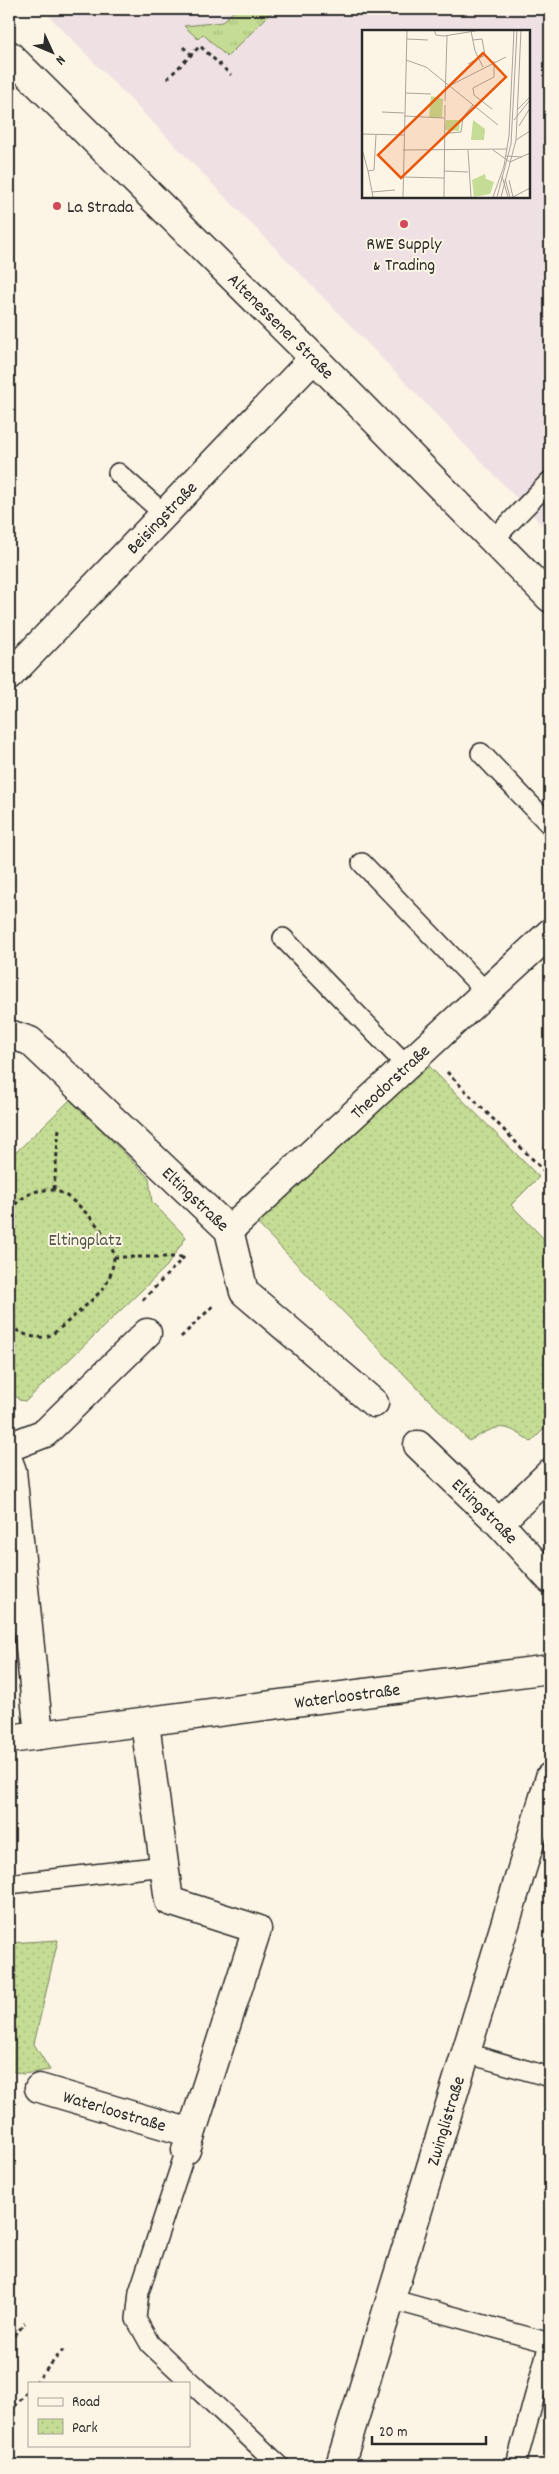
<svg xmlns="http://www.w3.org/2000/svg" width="559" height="2474" font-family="Dekko,sans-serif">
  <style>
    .built { fill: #efe1e3; fill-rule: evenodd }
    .grass { fill: url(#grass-tufts); stroke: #78845f }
    .park { fill: url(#park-dots); stroke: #78845f }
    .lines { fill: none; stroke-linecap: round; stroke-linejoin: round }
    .lane-casing { stroke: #2b2b2b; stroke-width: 22 }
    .street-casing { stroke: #2b2b2b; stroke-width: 31 }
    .path { stroke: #2b2b2b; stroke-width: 3; stroke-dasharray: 4 4; stroke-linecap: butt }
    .lane { stroke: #fcf5e5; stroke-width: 19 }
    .street { stroke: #fcf5e5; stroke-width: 28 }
    .poi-dot { fill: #d1495b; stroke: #fcf5e5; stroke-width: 2 }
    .labels { text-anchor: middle; stroke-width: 4; stroke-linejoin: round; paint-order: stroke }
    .poi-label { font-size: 18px; fill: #2b2b2b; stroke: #fcf5e5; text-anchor: start }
    .street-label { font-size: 18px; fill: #2b2b2b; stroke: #fcf5e5 }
    .park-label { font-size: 18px; fill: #515745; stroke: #fcf5e5 }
    .inset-road { fill: none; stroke: #a8a49b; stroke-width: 1 }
    .view { fill: #e8590c; fill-opacity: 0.15; stroke: #e8590c; stroke-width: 2.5 }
    .inset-edge { fill: none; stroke: #2b2b2b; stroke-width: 2.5 }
  </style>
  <defs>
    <pattern id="grass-tufts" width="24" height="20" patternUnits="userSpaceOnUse" patternTransform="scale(1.25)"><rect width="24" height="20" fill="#c4dc93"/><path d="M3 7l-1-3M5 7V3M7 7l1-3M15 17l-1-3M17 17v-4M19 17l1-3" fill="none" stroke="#a9bd7f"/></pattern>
    <pattern id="park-dots" width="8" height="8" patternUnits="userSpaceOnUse" patternTransform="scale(1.25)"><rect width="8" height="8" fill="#c4dc93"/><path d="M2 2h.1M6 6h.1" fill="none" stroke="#a9bd7f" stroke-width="1.8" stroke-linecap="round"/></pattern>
  </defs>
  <rect width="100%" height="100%" fill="#fcf5e5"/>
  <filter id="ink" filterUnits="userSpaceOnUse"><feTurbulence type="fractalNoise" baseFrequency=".02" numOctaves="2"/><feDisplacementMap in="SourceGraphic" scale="10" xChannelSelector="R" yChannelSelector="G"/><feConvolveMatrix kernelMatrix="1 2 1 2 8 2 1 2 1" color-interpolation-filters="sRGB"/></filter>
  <g filter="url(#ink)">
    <path class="built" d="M42,9h508v524l-203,-211zM363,31h165v165h-165z"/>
    <path class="grass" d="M236,9h39l-48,48 -24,-23 -5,5 -14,-13 38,-4z"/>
    <path class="park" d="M421,1058l118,119 -28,28 39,40v178l-19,19c-28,-21 -33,-17 -62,-1l-218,-224z
      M71,1099l78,79 3,24 34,35 -19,29 -141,135 -7,-1 -10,-11v-230z
      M58,1940l-24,104 16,26 -27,4 -14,-4v-127z"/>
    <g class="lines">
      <g class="lane-casing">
        <path id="lane" d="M118,473l45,40
          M493,540l57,-59
          M481,753l69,72
          M362,863l124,129
          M283,938l124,128
          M9,1884l155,-18
          M466,2053l84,24
          M186,2150l-47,142 -3,27 14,25 129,121
          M390,2299l160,44
          M516,2465l34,-125"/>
      </g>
      <g class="street-casing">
        <g id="street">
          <path id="s1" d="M9,55l305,303 236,240"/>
          <path id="s2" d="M9,676l305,-318"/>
          <path id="s3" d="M9,1034l21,7 199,189 15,62 130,111"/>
          <path id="s4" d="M229,1230l321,-297"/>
          <path id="s5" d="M418,1445l81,78 51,56"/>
          <path d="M9,1447l36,-14 102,-100"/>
          <path d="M9,1463l3,8 27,264"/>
          <path d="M499,1523l51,-50"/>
          <path d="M145,1723l24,178 88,28 -71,221"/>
          <path id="s6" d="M9,1739l541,-70"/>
          <path id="s7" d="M39,2088l152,45"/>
          <path id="s8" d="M340,2465l210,-688"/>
        </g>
      </g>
      <path class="path" d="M183,47l9,8
        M167,79l33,-33 31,29
        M447,1072l103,105
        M54,1189l5,-61
        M9,1210c14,-13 22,-21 43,-20 18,0 62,49 62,67 0,7 -5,24 -9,29 -5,8 -47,45 -54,49 -15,6 -32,-1 -42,-11
        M114,1257h70
        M143,1300l41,-43
        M181,1337l33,-32
        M9,2342l16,-19
        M35,2383l28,-33
        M9,2413l20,-23"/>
      <use href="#lane" class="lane"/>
      <use href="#street" class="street"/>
    </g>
  </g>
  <g class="poi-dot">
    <circle cx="57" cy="206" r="5"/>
    <circle cx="404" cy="224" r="5"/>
  </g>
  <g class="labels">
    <g class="poi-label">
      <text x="67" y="212">La Strada</text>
      <text x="404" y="249" text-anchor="middle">RWE Supply<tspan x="404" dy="21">&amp; Trading</tspan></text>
    </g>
    <g class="street-label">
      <text dy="6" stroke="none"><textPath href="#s1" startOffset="384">Altenessener Straße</textPath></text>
      <text dy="6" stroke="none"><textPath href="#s2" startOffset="220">Beisingstraße</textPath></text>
      <text dy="6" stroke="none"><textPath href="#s4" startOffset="219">Theodorstraße</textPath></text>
      <text dy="6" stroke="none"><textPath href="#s3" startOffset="251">Eltingstraße</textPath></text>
      <text dy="6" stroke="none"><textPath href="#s5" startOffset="94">Eltingstraße</textPath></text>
      <text dy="6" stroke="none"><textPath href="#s6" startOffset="341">Waterloostraße</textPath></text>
      <text dy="6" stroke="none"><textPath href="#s7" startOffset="79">Waterloostraße</textPath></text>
      <text dy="6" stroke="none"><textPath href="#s8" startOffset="360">Zwinglistraße</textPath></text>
    </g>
    <g class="park-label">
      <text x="85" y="1245">Eltingplatz</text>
    </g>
  </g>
  <g transform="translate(362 30)">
    <rect width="168" height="168" fill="#fcf5e5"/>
    <path d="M69,66l12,3 -1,19 -13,-1zM84,90h14l-1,11 -14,-1zM123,144l1,5 8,3 -4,12 -16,3 -2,-17z" fill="#c4dc93"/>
    <path d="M111,90l12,9 -1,11h-13z" fill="#c4dc93"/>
    <path class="inset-road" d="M72,0l2,5 8,1 37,-6M109,1l4,20 8,16M45,9l21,1M44,30l20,7 72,58M106,34l17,-9 -3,-16 -9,1M87,56l57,-29M43,63l26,1M112,65l-1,-7 21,-11v-16M112,65l18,14M83,71l2,-65M156,79l12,-12M20,82l22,1M42,86l40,2M152,90l16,-20M157,96l11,-18M87,103l12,-1 2,-15 10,-12M0,104l42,1M154,110l14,-9M0,119l6,22 6,-1 2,-35M41,120l104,-1M106,120l3,47M131,120l17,12 20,-9M144,126l16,1M6,141l5,26M82,141l24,1M140,146l6,21M41,147l41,1M143,149l5,18M147,150l4,17M10,162l23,-2M41,167l4,-167M82,167l1,-92M131,167l11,-31 5,-30 5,-106M135,167l14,-53 6,-114M139,167l15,-57 5,-110M151,167l17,-9"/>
    <path class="view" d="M121,23l23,24 -105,101 -23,-23z"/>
    <rect width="168" height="168" class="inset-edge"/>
  </g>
  <rect width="559" height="2474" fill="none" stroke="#fcf5e5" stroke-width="30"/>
  <rect x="15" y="15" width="529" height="2444" fill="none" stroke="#2b2b2b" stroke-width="2" filter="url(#ink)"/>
  <rect x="28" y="2382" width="162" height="65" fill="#fcf5e5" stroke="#a8a49b"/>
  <rect x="38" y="2398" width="25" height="8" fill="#fcf5e5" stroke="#a8a49b"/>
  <text x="72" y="2406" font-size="15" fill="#2b2b2b">Road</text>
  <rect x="38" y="2419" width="25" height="15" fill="url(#park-dots)" stroke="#a8a49b"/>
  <text x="72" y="2432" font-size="15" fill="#2b2b2b">Park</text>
  <g transform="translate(52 52) rotate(134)" stroke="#fcf5e5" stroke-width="4" paint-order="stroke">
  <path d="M0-4L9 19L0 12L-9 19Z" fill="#2b2b2b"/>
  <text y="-8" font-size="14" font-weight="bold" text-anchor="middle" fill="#2b2b2b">N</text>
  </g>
  <path d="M372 2436v8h114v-8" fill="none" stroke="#2b2b2b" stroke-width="2.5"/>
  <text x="379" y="2436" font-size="15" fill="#2b2b2b" stroke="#fcf5e5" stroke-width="4" paint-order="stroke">20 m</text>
</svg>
